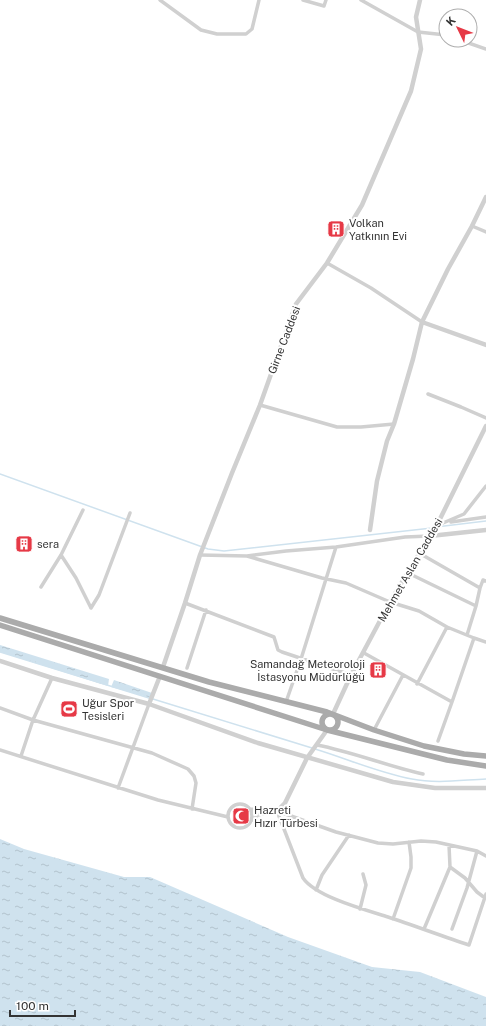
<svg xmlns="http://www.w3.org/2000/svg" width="486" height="1026" font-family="'Public Sans',sans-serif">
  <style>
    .water { fill: url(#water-ripples) }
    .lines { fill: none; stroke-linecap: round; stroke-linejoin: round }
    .stream { stroke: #cfe2ee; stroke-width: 1.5 }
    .minor { stroke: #d0d0d0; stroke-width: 3.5 }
    .tertiary { stroke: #d0d0d0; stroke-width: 4.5 }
    .primary { stroke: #ababab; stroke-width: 5.5 }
    .labels { text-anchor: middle; stroke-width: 4; stroke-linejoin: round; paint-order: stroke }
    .poi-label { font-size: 11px; fill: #333; stroke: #fff; text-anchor: start }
    .street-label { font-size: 11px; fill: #333; stroke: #fff }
  </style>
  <defs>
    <pattern id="water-ripples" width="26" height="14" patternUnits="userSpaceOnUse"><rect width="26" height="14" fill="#cfe2ee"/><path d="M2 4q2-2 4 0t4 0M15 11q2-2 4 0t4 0" fill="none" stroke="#b2c2cd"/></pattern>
  </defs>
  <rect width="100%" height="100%" fill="#fff"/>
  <path class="water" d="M0,645l109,34 -1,7 -108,-34z
    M114,680l38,13 -1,5 -40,-11z
    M0,839l24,10 100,28h26l138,60 84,30 48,5 66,25v29h-486z"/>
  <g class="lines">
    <path class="stream" d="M0,474l208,75 16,2 208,-23
      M436,527l50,-6
      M0,652l149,46
      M153,699l159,49
      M315,749c33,10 64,24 97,30 24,5 50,1 74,0"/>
    <path class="minor" d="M160,0l41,30 16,4h29l6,-5 7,-29
      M303,0l21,6 2,-6
      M361,0l57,32 28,3
      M460,40l26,9
      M472,226l14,6
      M327,263l44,25 51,34
      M428,394l33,13 25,11
      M260,405l77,22h24l33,-3
      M451,522l35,-5
      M436,526l28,-12 22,-28
      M419,553l61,35 -4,18 -9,29
      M61,555l15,23 15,30
      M200,555l47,1 39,-5 50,-4 69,-10 25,-1
      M247,556l75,22 24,5 44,19 29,9 28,16 -30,57
      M408,573l68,33
      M41,587l20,-32 22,-45
      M480,588l3,-8 3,1
      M185,603l89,34 4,13 4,2 69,23
      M91,608l8,-13 31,-82
      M447,627l27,11 -22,64
      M474,638l12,4
      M364,653l88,49 -14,39
      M187,668l19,-58
      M286,702l15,-43 35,-112
      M0,708l33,12 119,33 36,16 6,7 2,7 -4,26
      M374,730l29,-55
      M317,745c36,7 70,21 106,29
      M0,750l158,50 70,17
      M21,756l12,-36 19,-42
      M118,788l31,-84
      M228 816a12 12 0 1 1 24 0a12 12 0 1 1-24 0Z
      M250,809l27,2 59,21 42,11 15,1 28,-3 15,1 41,9 9,5
      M277,811l26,67c13,19 63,32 85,39 27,9 54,19 81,28l17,-51
      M253,820l5,-5 16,-4
      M450,867l15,11 12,14 8,6
      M316,890l6,-15 27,-40
      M360,909l6,-24 -3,-11
      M393,919l18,-51v-11l-2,-15
      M424,929l26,-62 -1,-22
      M452,929l15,-41 10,-37"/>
    <path class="tertiary" d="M422,322l64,23
      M370,530l7,-49 10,-40 7,-17 19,-65 9,-37 26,-53 24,-43 14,-29
      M430,536l56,-6
      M0,661l52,17 97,26 109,39 135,39 42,6h51
      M163,667l22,-64 15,-48 32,-82 28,-68 36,-101 31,-41 35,-58 49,-114 10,-42 -5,-32 4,-17
      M149,704l11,-28
      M333,714l18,-39 39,-73 40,-66 3,-8 5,-5 48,-97
      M277,811l8,-8 22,-45 20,-28"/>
    <path class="primary" d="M0,618l209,64 118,30 47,18 50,16 40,8 22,2
      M0,625l327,105 120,30 39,6
      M322 722a8 8 0 1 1 16 0a8 8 0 1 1-16 0Z"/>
  </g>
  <defs>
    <g id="building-square" transform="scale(0.9)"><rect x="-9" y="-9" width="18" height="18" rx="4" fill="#e63946" stroke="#fff"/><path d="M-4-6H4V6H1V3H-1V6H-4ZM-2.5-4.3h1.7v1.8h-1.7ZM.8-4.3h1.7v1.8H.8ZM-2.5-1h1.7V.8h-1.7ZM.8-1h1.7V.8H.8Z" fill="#fff"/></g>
    <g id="stadium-square" transform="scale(0.9)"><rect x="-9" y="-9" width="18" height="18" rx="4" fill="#e63946" stroke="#fff"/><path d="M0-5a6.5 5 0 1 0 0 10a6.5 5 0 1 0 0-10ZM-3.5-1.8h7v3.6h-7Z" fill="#fff"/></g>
    <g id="mosque-square" transform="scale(0.9)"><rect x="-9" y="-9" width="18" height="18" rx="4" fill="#e63946" stroke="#fff"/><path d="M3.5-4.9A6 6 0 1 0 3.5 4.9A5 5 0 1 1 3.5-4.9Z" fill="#fff"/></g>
  </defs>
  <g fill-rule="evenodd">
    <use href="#building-square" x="336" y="229"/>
    <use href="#building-square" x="24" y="544"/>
    <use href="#building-square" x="378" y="670"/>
    <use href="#stadium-square" x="69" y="709"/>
    <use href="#mosque-square" x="241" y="816"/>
  </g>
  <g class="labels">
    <g class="poi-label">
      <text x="349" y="227">Volkan<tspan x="349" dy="13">Yatkının Evi</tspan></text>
      <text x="37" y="548">sera</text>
      <text x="365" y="668" text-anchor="end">Samandağ Meteoroloji<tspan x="365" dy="13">İstasyonu Müdürlüğü</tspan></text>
      <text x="82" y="707">Uğur Spor<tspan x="82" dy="13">Tesisleri</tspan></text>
      <text x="254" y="814">Hazreti<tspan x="254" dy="13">Hızır Türbesi</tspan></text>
    </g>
    <g class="street-label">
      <text transform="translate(284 340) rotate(-69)" y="4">Girne Caddesi</text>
      <text transform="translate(410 570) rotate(-60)" y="4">Mehmet Aslan Caddesi</text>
    </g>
  </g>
  <g transform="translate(458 28) rotate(313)"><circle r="19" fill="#ffffff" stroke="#adadad"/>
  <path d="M0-3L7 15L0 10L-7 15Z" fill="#e63946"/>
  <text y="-6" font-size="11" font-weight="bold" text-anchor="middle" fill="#333333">K</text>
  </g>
  <path d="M10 1010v6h65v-6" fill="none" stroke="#333333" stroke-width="2"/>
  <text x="16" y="1010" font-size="12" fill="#333333" stroke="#ffffff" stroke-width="3" paint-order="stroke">100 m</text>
</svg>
